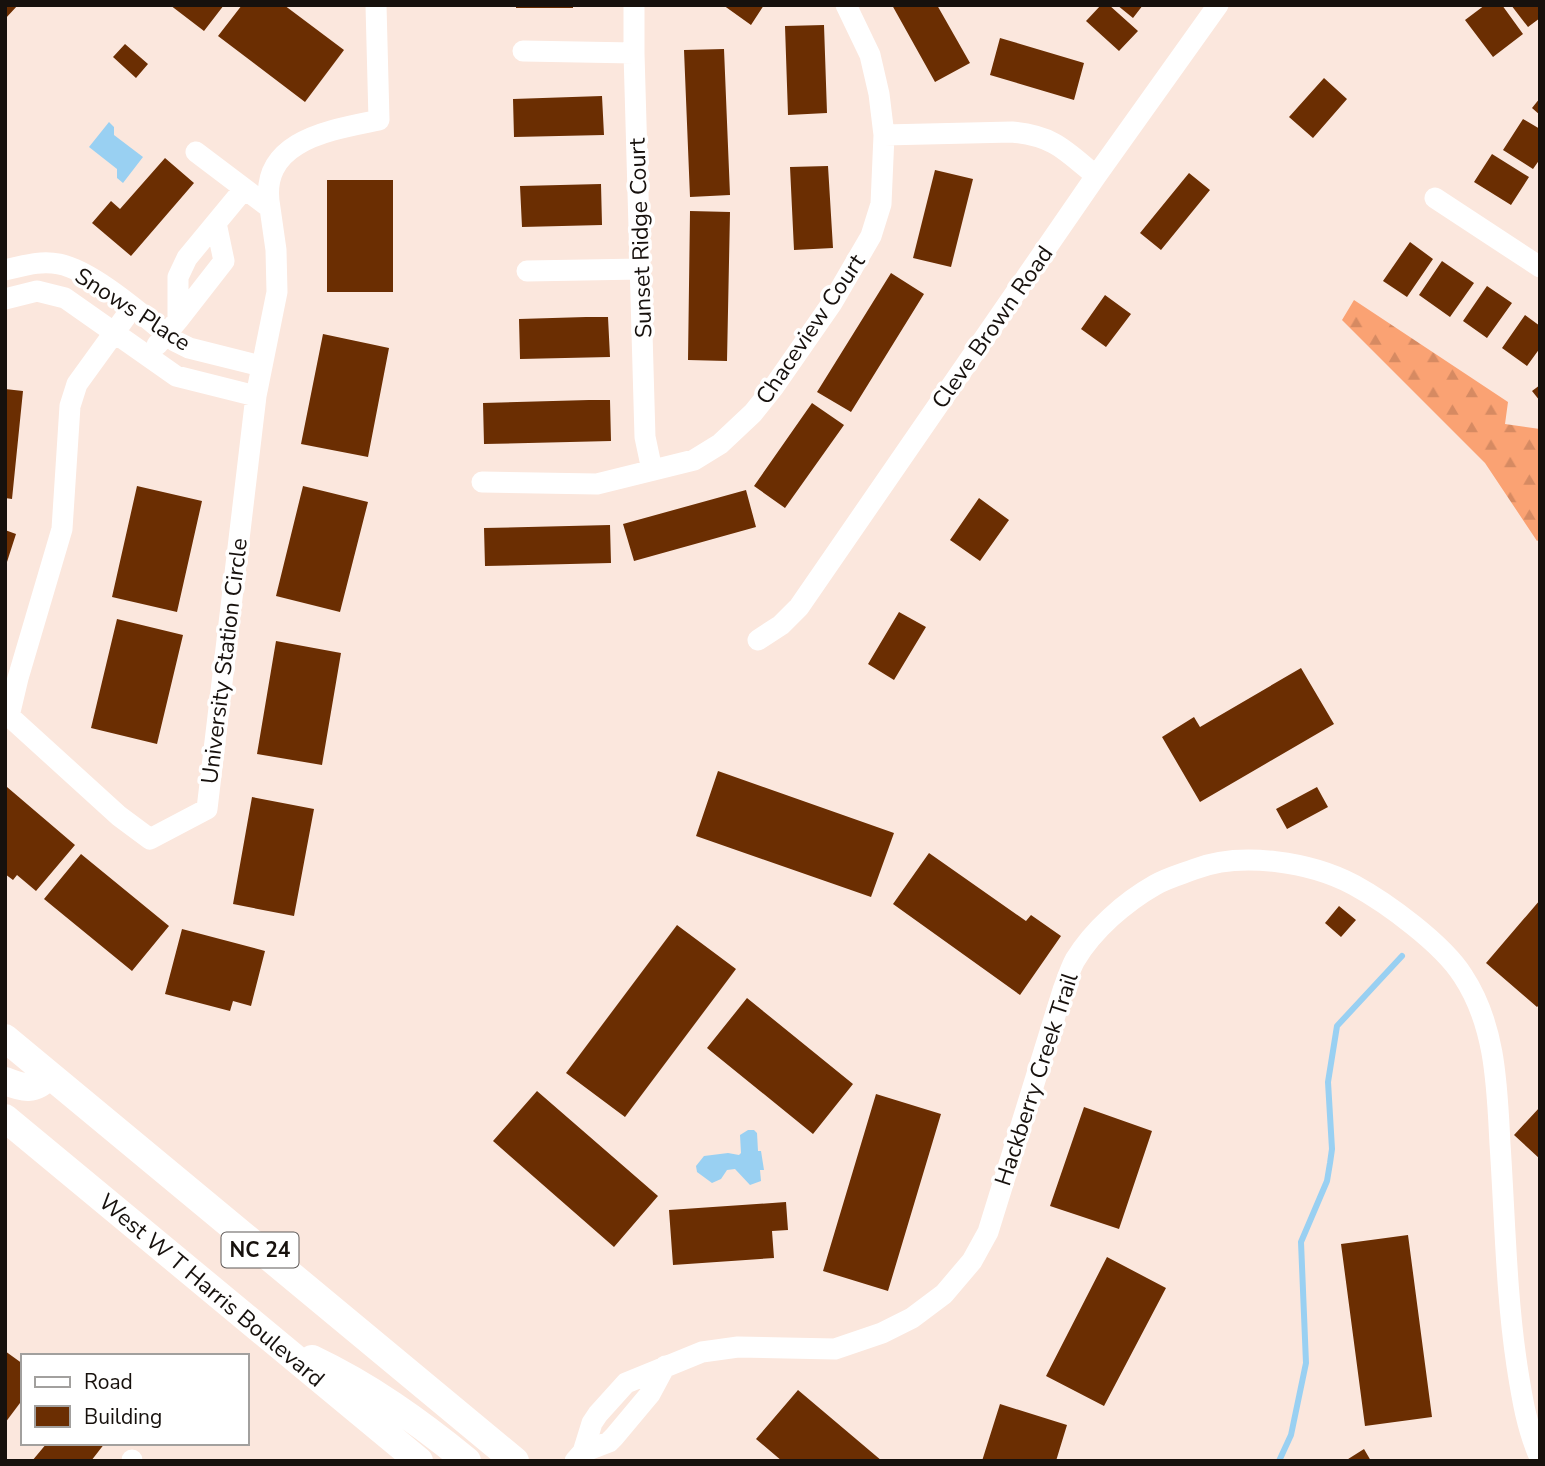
<svg xmlns="http://www.w3.org/2000/svg" width="1545" height="1466" font-family="'Nunito Sans',sans-serif">
  <style>
    .forest { fill: url(#forest-firs) }
    .water { fill: #99d0f2 }
    .lines { fill: none; stroke-linecap: round; stroke-linejoin: round }
    .stream { stroke: #99d0f2; stroke-width: 6 }
    .building { fill: #6b2e02 }
    .minor { stroke: #fff; stroke-width: 21 }
    .major { stroke: #fff; stroke-width: 28 }
    .labels { text-anchor: middle; stroke-width: 7; stroke-linejoin: round; paint-order: stroke }
    .shield { fill: #fff; stroke: #5d5856; stroke-width: 2 }
    .shield-label { font-size: 21px; font-weight: bold; fill: #17110d }
    .street-label { font-size: 23px; fill: #17110d; stroke: #fff }
  </style>
  <defs>
    <pattern id="forest-firs" width="22" height="20" patternUnits="userSpaceOnUse" patternTransform="scale(1.75)"><rect width="22" height="20" fill="#faa273"/><path d="M5 1l3.5 6h-7zM16 11l3.5 6h-7z" fill="#d68a62"/></pattern>
  </defs>
  <rect width="100%" height="100%" fill="#fbe7dd"/>
  <path class="forest" d="M1354,300l154,102 -3,22 35,5v110l-3,2 -52,-78 -143,-143z"/>
  <path class="water" d="M109,122l5,5v8l29,22 -20,26 -6,-5v-9l-28,-22z
    M748,1130h6l3,3 1,18h3l3,19h-4l1,11 -11,4 -15,-16 -8,1 -6,9 -9,4 -15,-11 -1,-6 8,-10 24,-3 11,2 2,-2 -1,-18z"/>
  <g class="lines">
    <path class="stream" d="M1279,1461l12,-26 15,-72 -5,-121 26,-61 3,-18 2,-14 -4,-67 9,-56 65,-70"/>
  </g>
  <path class="building" d="M5,5h13l-13,14z
    M170,5h54l-20,26z
    M242,5h42l60,45 -39,52 -87,-66z
    M516,5h57v3h-57z
    M723,5h41l-13,20z
    M892,5h45l33,58 -35,19z
    M1101,5h8l29,26 -19,20 -33,-30z
    M1117,5h26l-10,13z
    M1485,5h17l21,29 -30,23 -28,-37z
    M1511,5h29v13l-12,9z
    M824,25l3,88 -39,2 -3,-89z
    M1000,38l84,25 -10,37 -84,-25z
    M125,44l23,20 -12,14 -23,-21z
    M724,49l6,146 -40,2 -6,-147z
    M1324,78l23,21 -34,39 -24,-21z
    M602,96l2,39 -90,2 -1,-38z
    M1540,98v17l-8,-7z
    M1523,119l17,10v30l-7,10 -30,-19z
    M1492,154l37,23 -18,28 -37,-23z
    M165,158l29,25 -63,73 -39,-33 19,-22 9,8z
    M828,166l5,82 -39,2 -4,-83z
    M935,170l38,9 -22,88 -38,-9z
    M1189,173l21,17 -49,60 -21,-17z
    M327,180h66v112h-66z
    M601,184l1,41 -80,2 -2,-41z
    M690,211l40,1 -3,149 -39,-1z
    M1410,242l23,17 -26,38 -24,-16z
    M1442,261l32,22 -24,34 -31,-22z
    M891,273l33,21 -73,118 -34,-20z
    M1487,286l25,17 -25,35 -24,-17z
    M1105,295l26,19 -25,33 -25,-18z
    M1525,315l15,11v22l-13,18 -25,-18z
    M586,317h22l2,40 -90,2 -1,-40z
    M323,334l66,14 -21,109 -67,-13z
    M1540,385v16l-8,-10z
    M5,389l18,2 -11,108 -7,-1z
    M589,400h21l1,41 -127,3 -1,-41z
    M812,403l32,22 -59,83 -31,-22z
    M137,486l65,15 -25,111 -65,-15z
    M303,486l65,16 -28,110 -64,-16z
    M746,490l10,37 -122,34 -11,-37z
    M979,498l30,22 -29,41 -30,-21z
    M610,525l1,38 -126,3 -1,-38z
    M5,530l11,4 -10,31h-1z
    M899,612l27,15 -32,53 -26,-16z
    M117,619l66,16 -26,109 -66,-16z
    M276,641l65,12 -19,112 -65,-11z
    M1301,668l33,56 -134,78 -38,-65 32,-20 6,10z
    M718,771l176,62 -23,64 -175,-61z
    M7,787l68,58 -39,46 -19,-16 -4,5 -8,-6z
    M1317,787l11,20 -41,22 -11,-20z
    M252,797l62,12 -20,107 -61,-12z
    M929,853l97,68 5,-6 30,21 -41,59 -127,-91z
    M81,854l88,72 -37,45 -88,-72z
    M1540,900v104l-3,3 -51,-44z
    M1339,906l17,14 -15,17 -16,-14z
    M677,925l59,44 -111,148 -59,-44z
    M182,929l83,22 -14,55 -18,-5 -3,10 -65,-17z
    M747,998l106,86 -40,50 -106,-86z
    M537,1091l121,105 -44,51 -121,-106z
    M876,1094l65,20 -53,177 -65,-20z
    M1084,1107l68,24 -33,98 -69,-23z
    M1540,1107v52l-26,-24z
    M786,1202l2,28 -16,1 2,27 -101,7 -4,-55z
    M1408,1235l24,182 -67,9 -24,-182z
    M1107,1257l59,31 -62,118 -58,-30z
    M5,1351l18,13v35l-18,24z
    M798,1390l84,71h-100l-26,-22z
    M1000,1404l67,21 -11,36h-74z
    M47,1443h58l-14,18h-59z
    M1364,1449l7,12h-26z"/>
  <g class="lines">
    <path class="minor" d="M634,5v48l11,384 7,33
      M523,51l111,2
      M884,135l128,-3c42,4 53,18 84,44
      M1435,198l105,69
      M270,208c-13,-68 61,-78 109,-88l-3,-115
      M5,270c18,-4 35,-10 54,-6 35,7 87,54 116,77l14,7 72,18
      M527,271l114,-2
      M5,299l32,-8 28,7 111,78 80,20
      M132,308l-55,76 -7,22 -8,123 -44,149 -9,38 110,100 31,23 57,-30 49,-413 21,-104 -1,-42 -6,-42 -74,-56
      M178,320l46,-59 -8,-38
      M157,345l21,-25v-43l9,-19 57,-69
      M482,482l115,2 97,-24 26,-16 33,-31 20,-25 59,-85 39,-67 10,-32 3,-69 -5,-41 -9,-39 -24,-50
      M758,640l23,-15 18,-18 297,-431 122,-171
      M583,1452l26,-10 5,-5 36,-43 15,-28
      M132,1461v-1
      M575,1461l8,-9 9,-29 6,-9 28,-31 76,-31 36,-5 97,2 47,-16 30,-15 32,-24 28,-33 16,-29 75,-242c4,-10 7,-21 12,-30 18,-30 50,-58 80,-75 12,-7 27,-11 40,-16 46,-18 116,-7 159,16 33,18 89,59 109,91 33,50 34,111 37,168 5,74 6,149 17,222 5,32 10,63 23,92"/>
    <path class="major" d="M5,1038l510,423
      M5,1081c17,7 31,11 43,-6
      M5,1118l414,343
      M312,1359c57,27 106,62 155,102"/>
  </g>
  <g class="labels">
    <rect class="shield" x="221.5" y="1232.5" width="77" height="35" rx="5"/>
    <g class="shield-label">
      <text x="260" y="1257">NC 24</text>
    </g>
    <g class="street-label">
      <text transform="translate(640 238) rotate(-92)" y="8">Sunset Ridge Court</text>
      <text transform="translate(133 309) rotate(33)" y="8">Snows Place</text>
      <text transform="translate(992 327) rotate(-55)" y="8">Cleve Brown Road</text>
      <text transform="translate(810 329) rotate(-56)" y="8">Chaceview Court</text>
      <text transform="translate(224 661) rotate(-83)" y="8">University Station Circle</text>
      <text transform="translate(1036 1079) rotate(-72)" y="8">Hackberry Creek Trail</text>
      <text transform="translate(212 1290) rotate(40)" y="8">West W T Harris Boulevard</text>
    </g>
  </g>
  <rect width="1545" height="1466" fill="none" stroke="#17110d" stroke-width="14"/>
  <rect x="21" y="1354" width="228" height="91" fill="#ffffff" stroke="#a2a09e" stroke-width="2"/>
  <rect x="35" y="1377" width="35" height="10" fill="#ffffff" stroke="#a2a09e" stroke-width="2"/>
  <text x="84" y="1389" font-size="21" fill="#17110d">Road</text>
  <rect x="35" y="1406" width="35" height="21" fill="#6b2e02" stroke="#a2a09e" stroke-width="2"/>
  <text x="84" y="1424" font-size="21" fill="#17110d">Building</text>
</svg>
